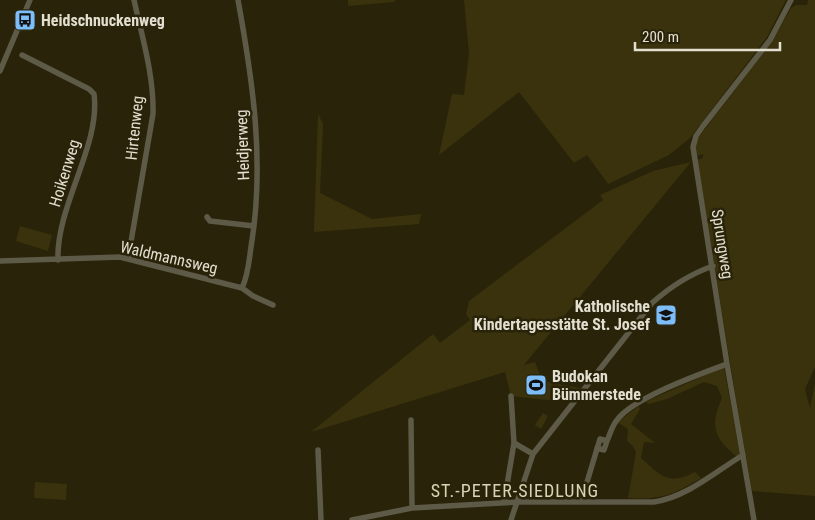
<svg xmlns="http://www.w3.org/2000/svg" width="815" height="520" font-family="'Roboto Condensed',sans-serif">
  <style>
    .green { fill: #3a320d }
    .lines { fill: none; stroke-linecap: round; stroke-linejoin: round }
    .minor { stroke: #5e5a48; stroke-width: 5.5 }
    .labels { text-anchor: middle; stroke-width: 5; stroke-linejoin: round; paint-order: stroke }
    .poi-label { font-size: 16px; font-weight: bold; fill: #e2dfd0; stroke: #292309; text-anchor: start }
    .street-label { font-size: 16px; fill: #e2dfd0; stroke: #292309 }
    .neighbourhood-label { font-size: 18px; letter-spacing: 1px; fill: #d9d2b4; stroke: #292309 }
  </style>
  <rect width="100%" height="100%" fill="#292309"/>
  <path class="green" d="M348,0h47l-1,2 -46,4z
    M464,0h322l-19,37 -77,101 -21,17 -61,29 -21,-29 -13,8 -55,-71 -80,63 13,-61 12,1 5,-42z
    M808,0h7v367l-10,22 5,19 5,-25v113l-63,-5c-20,-110 -36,-221 -55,-331l6,-2v-4l-6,2 -2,-14 76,-99 20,-35 5,-3h11z
    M318,114l5,10 -3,69 52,26 49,-5 -2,10 -105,8z
    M691,162l-167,203 11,-3 7,19 43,8 -11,14 -63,-7 -6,-24 -194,60 122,-98 7,9 30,-23 -4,-6 3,-13 134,-101 -3,-5 53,-24z
    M20,226l32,9 -4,16 -32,-10z
    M724,367l16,88 -3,2c-24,-19 -27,-32 -15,-59l-5,-12 -13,-4 -37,17 -18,5 -4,-2z
    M639,406l1,3 -9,15 24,19 -11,-1 -3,16c20,18 27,28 54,14l6,6c-28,17 -41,22 -73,20l8,-46 -4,-7 -5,-4 1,-12 -11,-7z
    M543,413l5,3 -7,13 -6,-4z
    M35,482l32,2 -1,16 -32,-2z"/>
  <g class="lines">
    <path class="minor" d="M238,0c15,82 27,164 13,247 -2,14 -3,29 -9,41
      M22,55l67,34 5,5c7,51 -38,112 -36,166
      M0,71l30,-71
      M207,217l3,4 44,5
      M128,259l25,-145c1,-39 -11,-77 -19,-114
      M0,261l120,-4 122,31 11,8 20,9
      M511,396l3,47
      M411,420l1,88
      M607,441c3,-7 5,-15 10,-21 16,-22 83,-46 110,-56
      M318,450l3,70
      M581,502l19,-63 7,2 -3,9 -7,-2
      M504,503l10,-60 19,11
      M352,520l60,-12 105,-6h137c33,-5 61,-30 89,-47
      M511,520l22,-66 119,-151c18,-16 38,-29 61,-37
      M754,520l-27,-156 -34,-217 3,-11 7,-10 67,-86 21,-40"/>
  </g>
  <defs>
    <g id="bus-square" transform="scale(1.125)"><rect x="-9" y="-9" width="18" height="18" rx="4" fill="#7dbef9" stroke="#292309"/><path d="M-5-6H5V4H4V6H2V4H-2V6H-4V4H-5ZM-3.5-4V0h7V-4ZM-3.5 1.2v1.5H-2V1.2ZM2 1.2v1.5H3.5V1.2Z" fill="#111"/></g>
    <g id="school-square" transform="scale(1.125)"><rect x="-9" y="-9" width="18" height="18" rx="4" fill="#7dbef9" stroke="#292309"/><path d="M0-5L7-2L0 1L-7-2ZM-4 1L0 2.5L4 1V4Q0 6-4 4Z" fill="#111"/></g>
    <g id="stadium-square" transform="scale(1.125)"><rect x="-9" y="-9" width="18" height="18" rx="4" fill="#7dbef9" stroke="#292309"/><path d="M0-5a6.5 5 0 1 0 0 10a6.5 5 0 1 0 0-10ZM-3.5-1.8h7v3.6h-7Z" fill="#111"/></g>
  </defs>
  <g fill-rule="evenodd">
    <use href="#bus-square" x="25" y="20"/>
    <use href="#school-square" x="666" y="315"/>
    <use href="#stadium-square" x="536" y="385"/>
  </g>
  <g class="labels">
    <g class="poi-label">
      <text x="41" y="26">Heidschnuckenweg</text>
      <text x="650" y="312" text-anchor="end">Katholische<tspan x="650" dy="18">Kindertagesstätte St. Josef</tspan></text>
      <text x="552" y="382">Budokan<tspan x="552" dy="18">Bümmerstede</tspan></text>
    </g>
    <g class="street-label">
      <text transform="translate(134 128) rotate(-84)" y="6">Hirtenweg</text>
      <text transform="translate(242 145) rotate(-92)" y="6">Heidjerweg</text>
      <text transform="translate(64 173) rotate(-73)" y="6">Hoikenweg</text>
      <text transform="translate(723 244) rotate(81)" y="6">Sprungweg</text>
      <text transform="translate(169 257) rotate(13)" y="6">Waldmannsweg</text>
    </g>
    <g class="neighbourhood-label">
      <text x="515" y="497">ST.-PETER-SIEDLUNG</text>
    </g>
  </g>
  <path d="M635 42v8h145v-8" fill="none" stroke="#e2dfd0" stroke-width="2.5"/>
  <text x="642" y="42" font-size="15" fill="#e2dfd0" stroke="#292309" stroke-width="4" paint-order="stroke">200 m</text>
</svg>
